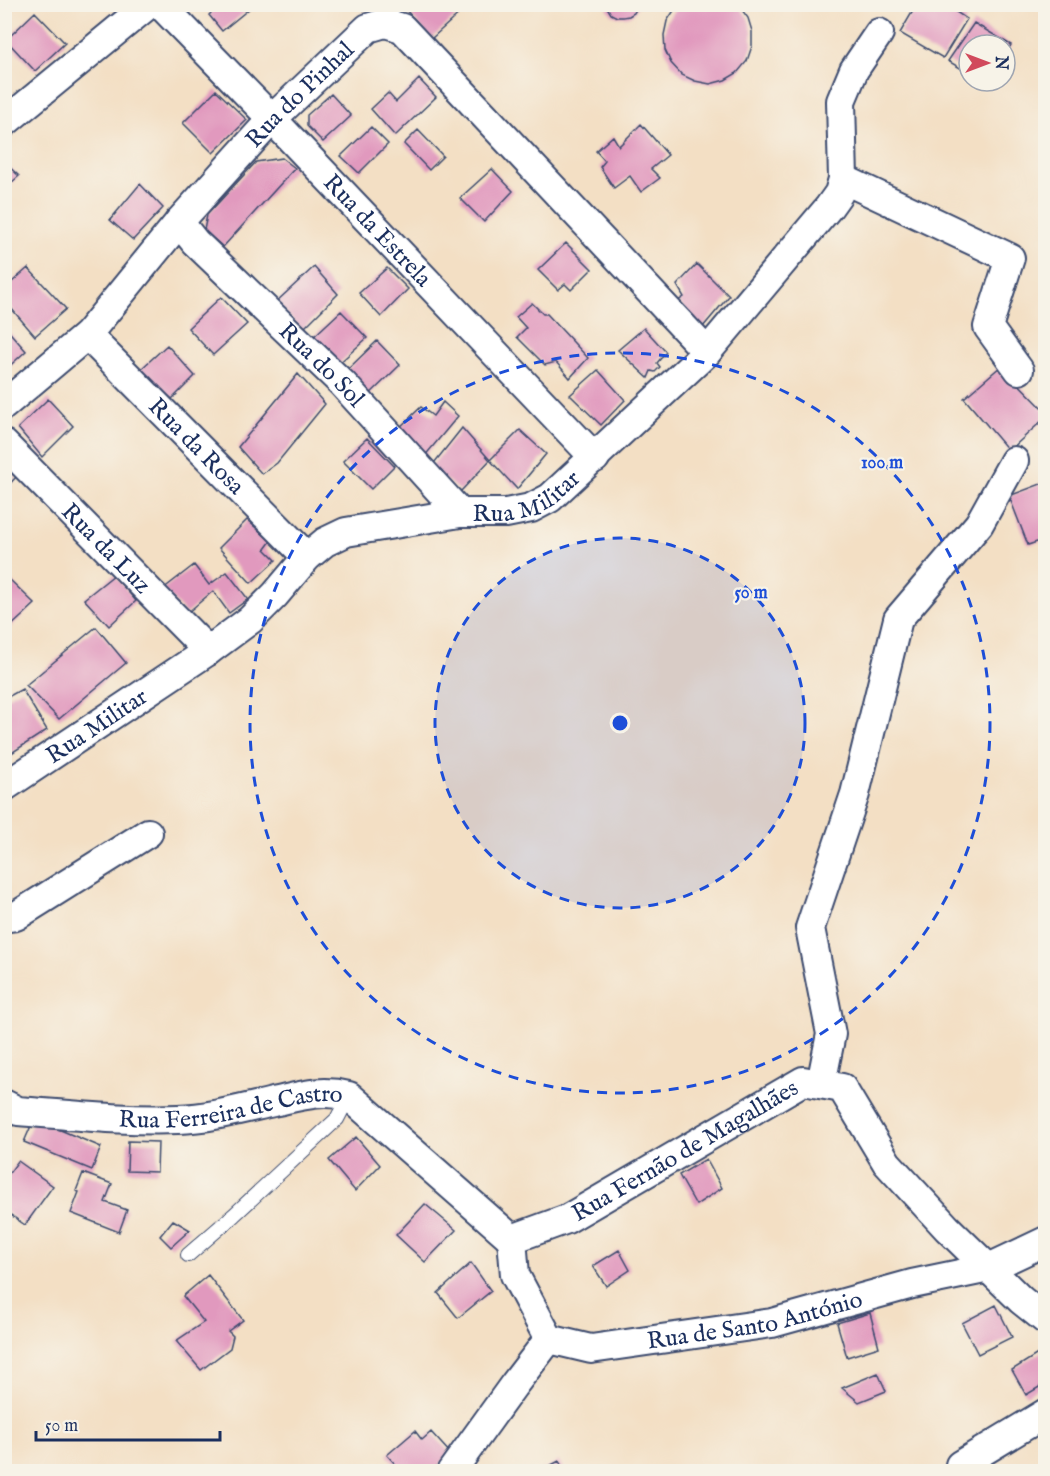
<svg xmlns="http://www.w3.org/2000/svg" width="1050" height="1476" font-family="'IM FELL English',serif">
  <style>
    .building { fill: #e199be }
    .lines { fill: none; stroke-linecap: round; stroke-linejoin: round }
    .lane-casing { stroke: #3b496d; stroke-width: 16 }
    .street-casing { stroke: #3b496d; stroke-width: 32 }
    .lane { stroke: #fff; stroke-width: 14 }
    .street { stroke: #fff; stroke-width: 28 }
    .ring { fill: none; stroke: #1d4ed8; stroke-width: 3; stroke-dasharray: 10 8 }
    .labels { text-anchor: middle; stroke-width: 4.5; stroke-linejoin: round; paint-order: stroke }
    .street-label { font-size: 24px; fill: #1b2f5e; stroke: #f7f3e8 }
    .centre { fill: #1d4ed8; stroke: #f7f3e8; stroke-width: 3 }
    .ring-label { font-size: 18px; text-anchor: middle; font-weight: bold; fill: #1d4ed8; stroke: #f7f3e8; stroke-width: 4.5; stroke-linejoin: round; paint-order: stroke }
  </style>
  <rect width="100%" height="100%" fill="#f7f3e8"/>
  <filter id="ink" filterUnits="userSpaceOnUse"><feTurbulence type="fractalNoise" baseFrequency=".0167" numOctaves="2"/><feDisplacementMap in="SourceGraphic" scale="12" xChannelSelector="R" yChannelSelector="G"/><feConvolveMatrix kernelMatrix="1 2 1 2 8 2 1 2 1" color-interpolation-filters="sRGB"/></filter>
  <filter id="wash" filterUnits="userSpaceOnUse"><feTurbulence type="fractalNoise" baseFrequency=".008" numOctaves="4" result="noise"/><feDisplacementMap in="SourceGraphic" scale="24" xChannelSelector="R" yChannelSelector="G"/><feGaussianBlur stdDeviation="1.35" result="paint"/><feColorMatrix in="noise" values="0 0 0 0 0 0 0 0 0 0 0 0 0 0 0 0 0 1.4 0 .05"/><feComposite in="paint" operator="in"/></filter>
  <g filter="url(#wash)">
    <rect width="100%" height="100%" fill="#f3dfc4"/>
    <g id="blocks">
      <path class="building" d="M206,4h49l-33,27 -13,-16 3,-3z
        M414,4h44l5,6 -32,29 -24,-28z
        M605,4h34l-5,9 -5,3 -6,1h-6l-6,-3z
        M680,4h57l2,2 9,12 4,13v15l-5,15 -10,12 -12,7 -15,4 -15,-3 -13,-6 -11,-12 -6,-13 -1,-15 3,-14 8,-12z
        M917,4h27l23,15 -24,39 -43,-25z
        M35,12l30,31 -30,28 -29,-31z
        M974,23l37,22 -6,9v-9h-36v28l-21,-12z
        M419,79l17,18 -41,39 -24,-27 17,-16 8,9z
        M216,90l31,30 -34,33 -30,-30z
        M331,94l20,22 -28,26 -16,-16v-11z
        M641,124l27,31 -17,14 9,9 -19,14 -11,-16 -16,12 -14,-21 5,-6 -9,-10 17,-15 6,10z
        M371,127l17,17 -29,29 -18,-17z
        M418,130l25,26 -14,14 -25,-26z
        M282,158l13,10 -72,79 -19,-17 3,-15 49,-53z
        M4,162l15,14 -15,13z
        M492,169l21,22 -29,31 -24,-24z
        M140,184l23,24 -30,32 -23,-20z
        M566,243l26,26 -21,21 -6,-6 -7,6 -20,-20z
        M697,264l32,32 -27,32 -24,-27 6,-4 -7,-12z
        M314,267l24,27 -36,36 -26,-28z
        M28,268l38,41 -31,27 -31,-36v-11z
        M387,268l21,21 -27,28 -22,-24z
        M221,297l26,27 -34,31 -25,-27z
        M532,303l11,11h4l41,44 -18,20 -14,-16 -11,3 -28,-28 9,-9 -10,-11z
        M341,311l26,27 -32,29 -24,-28z
        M4,326l22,25 -22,20z
        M644,328l22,24 -9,11 3,4 -5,5 -4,-1 -3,7 -30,-28z
        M377,341l23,24 -34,33 -23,-24z
        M167,345l28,31 -23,23 -32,-29z
        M1001,366l45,46v5l-37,34 -45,-53z
        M598,370l27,30 -24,25 -31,-30z
        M298,374l27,30 -48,59 -15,11 -24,-27z
        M48,399l25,27 -31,31 -24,-29z
        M443,402l15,14 -34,41 -27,-27 24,-23 12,9z
        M462,428l28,32 -29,31 -31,-23z
        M520,430l26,24 -29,35 -27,-29z
        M367,438l27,28 -23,23 -28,-28z
        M4,466l12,11 -12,13z
        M1046,482v57l-18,6 -19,-49z
        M247,520l24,21 -6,8 11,11 -25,23 -32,-35z
        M194,565l15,20 18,-13 21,27 -19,14 -16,-22 -27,23 -23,-25z
        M114,575l22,26 -27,25 -25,-27z
        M7,577l28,27 -28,26 -3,-3v-47z
        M96,627l30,36 -67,56 -33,-34z
        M22,689l25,41 -37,24 -6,-8v-47z
        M34,1119l67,28 -9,23 -68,-28z
        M356,1137l24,28 -25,26 -26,-31z
        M128,1141l30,1 -1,30 -30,-1z
        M706,1159l16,29 -26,17 -17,-30z
        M18,1161l35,25 -28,39 -21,-15v-30z
        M83,1173l29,11 -7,18 22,8 -8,22 -48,-19 8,-21 -3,-1z
        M425,1204l31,26 -31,32 -29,-27z
        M173,1220l17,10 -19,17 -11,-11z
        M619,1250l11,20 -24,16 -13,-20z
        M471,1263l20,28 -33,27 -20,-25z
        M208,1275l35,45 -15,11 5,5 -3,12 -29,22 -25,-29 28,-19 -21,-26z
        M996,1305l16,32 -34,17 -16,-31z
        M870,1313l9,34 -32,10 -10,-34z
        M1044,1350l2,2v31l-20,12 -14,-25z
        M878,1373l8,18 -27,11 -17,-14z
        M415,1431l7,9 9,-8 20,22 -20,18h-38l3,-7 -9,-10z
        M559,1461l6,11h-27z"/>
    </g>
  </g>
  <g filter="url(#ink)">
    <use href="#blocks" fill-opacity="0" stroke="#3b496d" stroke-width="1.5"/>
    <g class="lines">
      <g class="lane-casing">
        <path id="lane" d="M188,1255l46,-40 103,-96 12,-23"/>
      </g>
      <g class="street-casing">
        <g id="street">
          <path id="s1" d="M160,4l112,115 323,339"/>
          <path d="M4,123l145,-119"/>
          <path d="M843,179l167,79 -22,69 31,43"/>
          <path id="s2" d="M179,222l16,20 147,141 118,130"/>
          <path id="s3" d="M87,335l220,222"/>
          <path id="s4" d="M4,405l83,-70 92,-113 93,-103 96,-91 17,-5 17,5 305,324"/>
          <path id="s5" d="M4,444l204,207"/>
          <path id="s6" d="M4,787l204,-136 42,-31 25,-25 32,-38 18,-15 21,-10 114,-19h46l25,-5 19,-10 157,-146 122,-145 10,-14 4,-14 -2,-78 13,-31 25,-37"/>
          <path d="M4,916l4,1 8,-1 132,-83"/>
          <path d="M821,1084l10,-50 -21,-106 45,-134 43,-175 81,-95 35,-63"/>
          <path id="s7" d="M4,1104l14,7c53,4 107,10 160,8 32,-1 64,-10 95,-17 28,-6 47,-13 76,-6l163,143"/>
          <path id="s8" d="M512,1239l55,-20 236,-138 39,7 45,75 60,65 74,72 25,20"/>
          <path id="s9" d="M512,1239l3,36 34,64 42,10 181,-26 140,-39 77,-16 57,-27"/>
          <path d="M960,1465l86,-52"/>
          <path d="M451,1472l62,-86 36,-47"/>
        </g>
      </g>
      <use href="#lane" class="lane"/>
      <use href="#street" class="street"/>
    </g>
  </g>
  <circle cx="620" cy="723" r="185" fill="#1d4ed8" fill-opacity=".12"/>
  <g class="ring">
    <circle cx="620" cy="723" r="185"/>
    <circle cx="620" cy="723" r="370"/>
  </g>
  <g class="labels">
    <g class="street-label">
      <text dy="8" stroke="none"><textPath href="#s4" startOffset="430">Rua do Pinhal</textPath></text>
      <text dy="8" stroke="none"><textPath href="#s1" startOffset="314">Rua da Estrela</textPath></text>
      <text dy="8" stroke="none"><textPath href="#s2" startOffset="202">Rua do Sol</textPath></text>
      <text dy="8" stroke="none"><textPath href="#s3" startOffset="156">Rua da Rosa</textPath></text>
      <text dy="8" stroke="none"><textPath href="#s6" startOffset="615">Rua Militar</textPath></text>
      <text dy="8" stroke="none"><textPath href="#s5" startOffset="146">Rua da Luz</textPath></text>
      <text dy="8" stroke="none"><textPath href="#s6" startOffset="111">Rua Militar</textPath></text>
      <text dy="8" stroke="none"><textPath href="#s7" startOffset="230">Rua Ferreira de Castro</textPath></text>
      <text dy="8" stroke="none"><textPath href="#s8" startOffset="195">Rua Fernão de Magalhães</textPath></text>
      <text dy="8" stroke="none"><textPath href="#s9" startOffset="318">Rua de Santo António</textPath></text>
    </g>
  </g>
  <circle cx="620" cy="723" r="9" class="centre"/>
  <g class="ring-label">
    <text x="882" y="468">100 m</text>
    <text x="751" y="598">50 m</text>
  </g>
  <rect width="1050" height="1476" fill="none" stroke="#f7f3e8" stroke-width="24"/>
  <g transform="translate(987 63) rotate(90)"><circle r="28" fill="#f7f3e8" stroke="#9fa5b1" stroke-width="1.5"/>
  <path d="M0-4.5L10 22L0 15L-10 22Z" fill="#d1495b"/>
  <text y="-9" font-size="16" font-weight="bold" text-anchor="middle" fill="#1b2f5e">N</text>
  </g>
  <path d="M36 1431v9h184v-9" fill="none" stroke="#1b2f5e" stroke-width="3"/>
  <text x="45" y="1431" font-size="18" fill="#1b2f5e" stroke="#f7f3e8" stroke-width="4.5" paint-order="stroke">50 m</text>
</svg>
